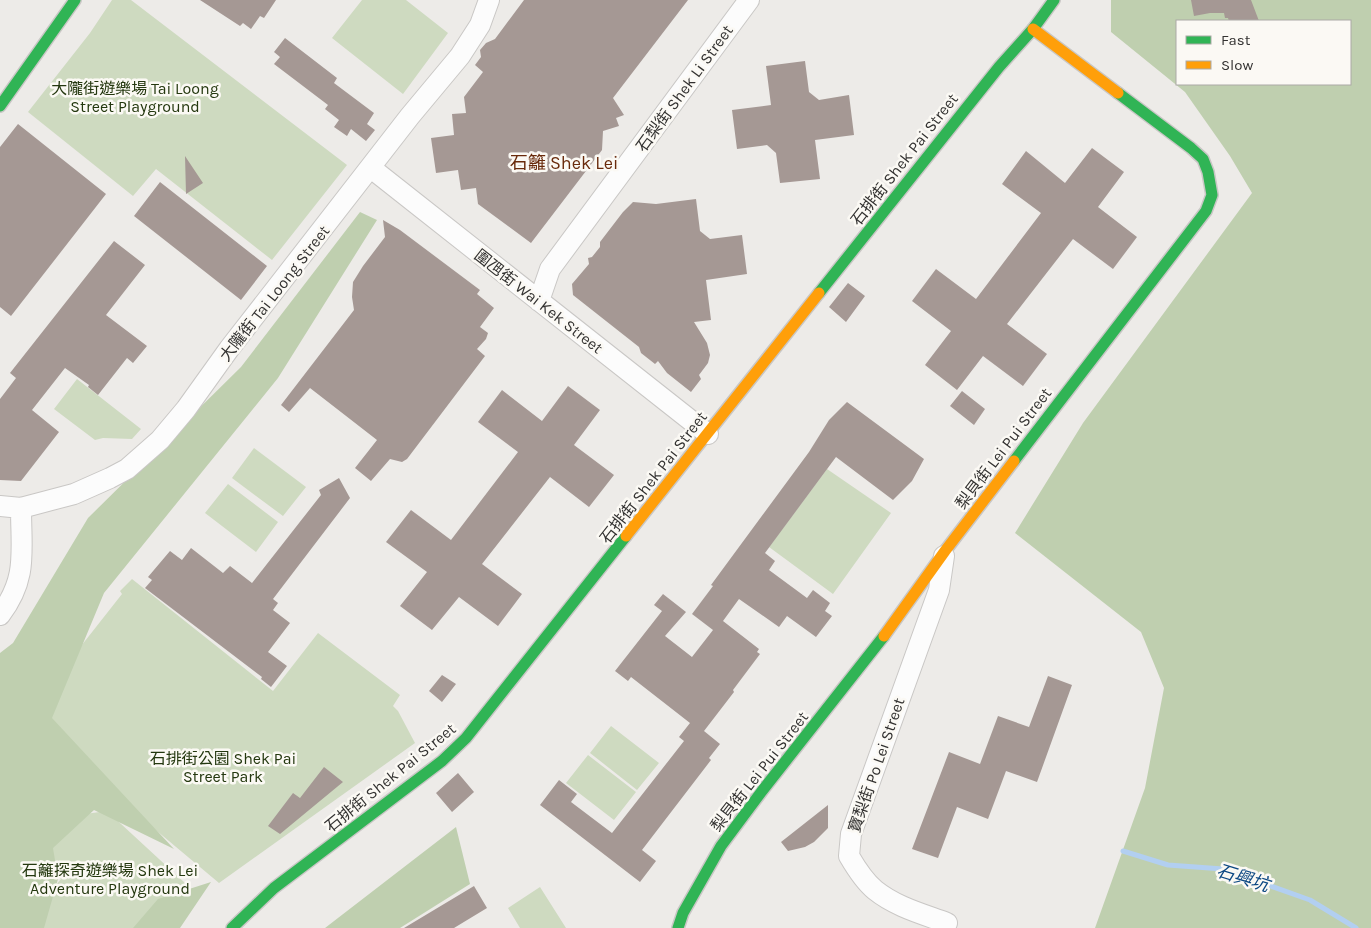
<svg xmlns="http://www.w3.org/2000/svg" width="1371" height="928" font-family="Karla,'Noto Sans TC',sans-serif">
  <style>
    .green { fill: #cedac0 }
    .forest { fill: #bfcfaf; fill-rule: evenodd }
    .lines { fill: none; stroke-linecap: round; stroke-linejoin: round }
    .stream { stroke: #b2cff1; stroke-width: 5 }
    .building { fill: #a59894 }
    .street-casing { stroke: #c9c7c5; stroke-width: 22 }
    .fast-casing { stroke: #c9c7c5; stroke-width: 14 }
    .slow-casing { stroke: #c9c7c5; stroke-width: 14 }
    .street { stroke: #fcfcfc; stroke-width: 20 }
    .fast { stroke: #30b455; stroke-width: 11 }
    .slow { stroke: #ff9f0a; stroke-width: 11 }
    .labels { text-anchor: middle; stroke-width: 5; stroke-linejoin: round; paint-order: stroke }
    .park-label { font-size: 16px; fill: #24380f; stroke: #fbf9f4 }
    .street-label { font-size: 16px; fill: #333231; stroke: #fbf9f4 }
    .neighbourhood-label { font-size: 18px; fill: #692a0b; stroke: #fbf9f4 }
    .water-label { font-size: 18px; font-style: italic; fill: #0c4883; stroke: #fbf9f4 }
  </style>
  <rect width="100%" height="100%" fill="#edebe8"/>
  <path class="green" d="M112,0h19l216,165 -75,95 -116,-91 -23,27 -105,-84 62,-79z
    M362,0h44l42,33 -45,61 -71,-56z
    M77,379l64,50 -9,10 -29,-1 -8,2 -41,-31z
    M254,448l52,39 -23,29 -51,-38z
    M827,469l64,44 -58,81 -64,-47z
    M228,484l50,38 -22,30 -51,-39z
    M132,579l141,112 45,-58 82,62 -7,11 5,5 17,32 -196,140 -130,-109 -67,-53 100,-127 -2,-3z
    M611,726l48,37 -22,27 -47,-37z
    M588,755l48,37 -22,28 -48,-37z
    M107,811l78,72 -14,19 -30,26h-123l43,-49 -30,-27 32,-35z
    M540,887l26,41h-46l-12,-20z"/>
  <path class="forest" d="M1111,0h260v928h-276l50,-140 19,-100 -23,-56 -126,-99 68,-110 169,-230 -22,-37 -45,-64 -74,-60zM1177,21h173v63h-173z
    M360,212l17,8 -99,158 -174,215 -52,125 122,131 -80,-39 -41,38 5,31 -14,49h-44v-275l13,-10 75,-125 153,-151z
    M456,827l14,57 -70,44h-75z
    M211,882l-31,46h-47l25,-29z"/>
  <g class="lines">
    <path class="stream" d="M1123,851l45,14 55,4 87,31 46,28"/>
  </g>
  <path class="building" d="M200,0h76l-12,18 -4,-2 -9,13 -8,-6 -3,3z
    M524,0h164l-75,98 11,17 -8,3 3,8 -16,5 -1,19 -71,93 -53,-39 -2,-16 -15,2 -3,-20 -22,3 -5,-35 23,-3 -2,-21 14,-1 -2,-16 19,-25 -8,-7 6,-8 -1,-7 6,-7 9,-4z
    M1191,0h60l8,21h-30l-1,-3h-3l-1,-5h-14l-16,3z
    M285,38l52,40 -3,5 40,30 -7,11 8,6 -9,11 -15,-12 -4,7 -13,-9 5,-7 -14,-11 3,-4 -54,-41 6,-7 -6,-5z
    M805,61l4,31 10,8 30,-5 5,40 -39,5 5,39 -40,4 -4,-30 -9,-8 -30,4 -5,-39 39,-5 -5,-39z
    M18,124l88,70 -95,122 -11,-9v-160z
    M1092,148l32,24 -26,35 39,30 -24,32 -40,-30 -66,85 40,30 -24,32 -40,-30 -26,34 -32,-25 26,-34 -39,-30 24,-32 40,30 65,-86 -39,-29 24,-33 39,32z
    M185,156l18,27 -17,11z
    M160,182l107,84 -26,34 -107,-84z
    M696,199l4,32 10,8 32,-4 5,39 -41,6 5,40 -17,2 13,21 3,12 -2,8 -9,12 2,4 -10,13 -24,-19 -9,-12 -3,3 -14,-11 -2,-6 -66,-52 -1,-11 17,-20 -1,-6 4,-1 8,-10v-5l23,-30 10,-10 23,2z
    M383,220l17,10 80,60 -3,4 17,14 -14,19 8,6 -2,6 -9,10 8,7 -78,103 -5,3 -12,-3 -19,22 -16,-13 22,-28 -67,-52 -21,24 -8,-7 73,-95 -2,-13 1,-15 10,-16 22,-29z
    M114,241l31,24 -39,50 41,31 -14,17 -6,-5 -29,37 -10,-8 1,-2 -24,-17 -33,42 27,22 -38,49 -21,-1v-81l16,-21 -6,-5z
    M848,283l17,13 -19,26 -17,-15z
    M568,386l32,24 -26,35 40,30 -25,32 -39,-30 -68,87 40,30 -24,32 -39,-29 -27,33 -32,-24 27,-34 -41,-30 25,-32 40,30 67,-88 -40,-30 24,-32 40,31z
    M962,391l23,18 -11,16 -24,-19z
    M847,402l77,57 -12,22 -19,19 -57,-43 -71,96 10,8 -6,9 38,28 6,-8 17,13 -5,8 7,5 -16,21 -29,-21 -8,11 -40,-28 -16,22 36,28 -2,3 3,2 -27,36 1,2 -30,39 16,13 -11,14 2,2 -69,90 14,11 -16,21 -100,-77 19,-25 18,14 -6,8 41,31 72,-92 -5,-4 11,-14 -59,-46 -3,4 -13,-10 47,-60 -8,-6 9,-11 23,18 -21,24 27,21 21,-27 -21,-16 21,-28 -2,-1 98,-133 20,-32z
    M339,478l11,20 -77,101 5,4 -5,7 17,13 -22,29 19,14 -16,21 -10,-8 1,-2 -117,-89 7,-8 -4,-3 22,-26 12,9 9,-12 32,25 7,-7 22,17 69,-88 -2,-5z
    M442,675l14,9 -14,18 -13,-11z
    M1048,676l24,9 -35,97 -31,-11 -18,48 -31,-12 -19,51 -26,-9 37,-97 31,12 18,-48 31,11z
    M324,767l19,15 -63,52 -12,-8 25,-33 7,5z
    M458,773l16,19 -22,20 -16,-19z
    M828,805v23l-14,14 -9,5 -17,4 -7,-9z
    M474,886l13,22 -33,20h-50z"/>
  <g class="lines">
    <g class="street-casing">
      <path id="street" d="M371,168l337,266
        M539,301l11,-32 199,-269
        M0,506l21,2 53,-14 36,-16 17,-9 33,-29 26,-31 43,-60 181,-233 50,-60 20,-31 9,-25
        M944,556l-5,34 -88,244 -2,22c7,12 15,25 26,34 21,17 48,24 72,33
        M0,615c28,-37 21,-63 21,-107"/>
    </g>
    <g class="fast-casing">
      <path id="fast" d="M0,106l75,-106
        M819,293l180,-226 34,-38 21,-29
        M1014,461l192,-250 6,-16 -4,-23 -5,-13 -12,-11 -73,-55
        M232,928l42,-40 168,-127 24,-23 160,-202
        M678,928l5,-15 38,-67 41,-55 122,-155"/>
    </g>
    <g class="slow-casing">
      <path id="slow" d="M1033,29l85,64
        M626,536l193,-243
        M884,636l61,-85 69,-90"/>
    </g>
    <use href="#street" class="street"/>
    <use href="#fast" class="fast"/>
    <use href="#slow" class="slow"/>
  </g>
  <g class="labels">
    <g class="park-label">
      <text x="135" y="94">大隴街遊樂場 Tai Loong<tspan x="135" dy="18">Street Playground</tspan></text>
      <text x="223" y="764">石排街公園 Shek Pai<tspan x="223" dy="18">Street Park</tspan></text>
      <text x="110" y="876">石籬探奇遊樂場 Shek Lei<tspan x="110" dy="18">Adventure Playground</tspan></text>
    </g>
    <g class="street-label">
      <text transform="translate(684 88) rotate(-54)" y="6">石梨街 Shek Li Street</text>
      <text transform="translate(904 159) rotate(-52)" y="6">石排街 Shek Pai Street</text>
      <text transform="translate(274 293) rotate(-52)" y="6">大隴街 Tai Loong Street</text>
      <text transform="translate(539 301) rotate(38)" y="6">圍乪街 Wai Kek Street</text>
      <text transform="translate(1003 448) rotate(-53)" y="6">梨貝街 Lei Pui Street</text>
      <text transform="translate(653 477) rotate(-52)" y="6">石排街 Shek Pai Street</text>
      <text transform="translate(876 765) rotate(-71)" y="6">寶梨街 Po Lei Street</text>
      <text transform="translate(759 771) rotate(-52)" y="6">梨貝街 Lei Pui Street</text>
      <text transform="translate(390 777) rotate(-39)" y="6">石排街 Shek Pai Street</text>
    </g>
    <g class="neighbourhood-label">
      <text x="564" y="169">石籬 Shek Lei</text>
    </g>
    <g class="water-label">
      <text transform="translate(1243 878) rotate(17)" y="6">石興坑</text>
    </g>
  </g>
  <rect x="1176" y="20" width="175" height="65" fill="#fbf9f4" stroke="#aba9a6"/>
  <rect x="1186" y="36" width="25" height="8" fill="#30b455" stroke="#aba9a6"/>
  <text x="1221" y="45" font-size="15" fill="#333231">Fast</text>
  <rect x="1186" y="61" width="25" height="8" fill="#ff9f0a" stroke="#aba9a6"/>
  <text x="1221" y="70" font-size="15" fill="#333231">Slow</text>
</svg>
